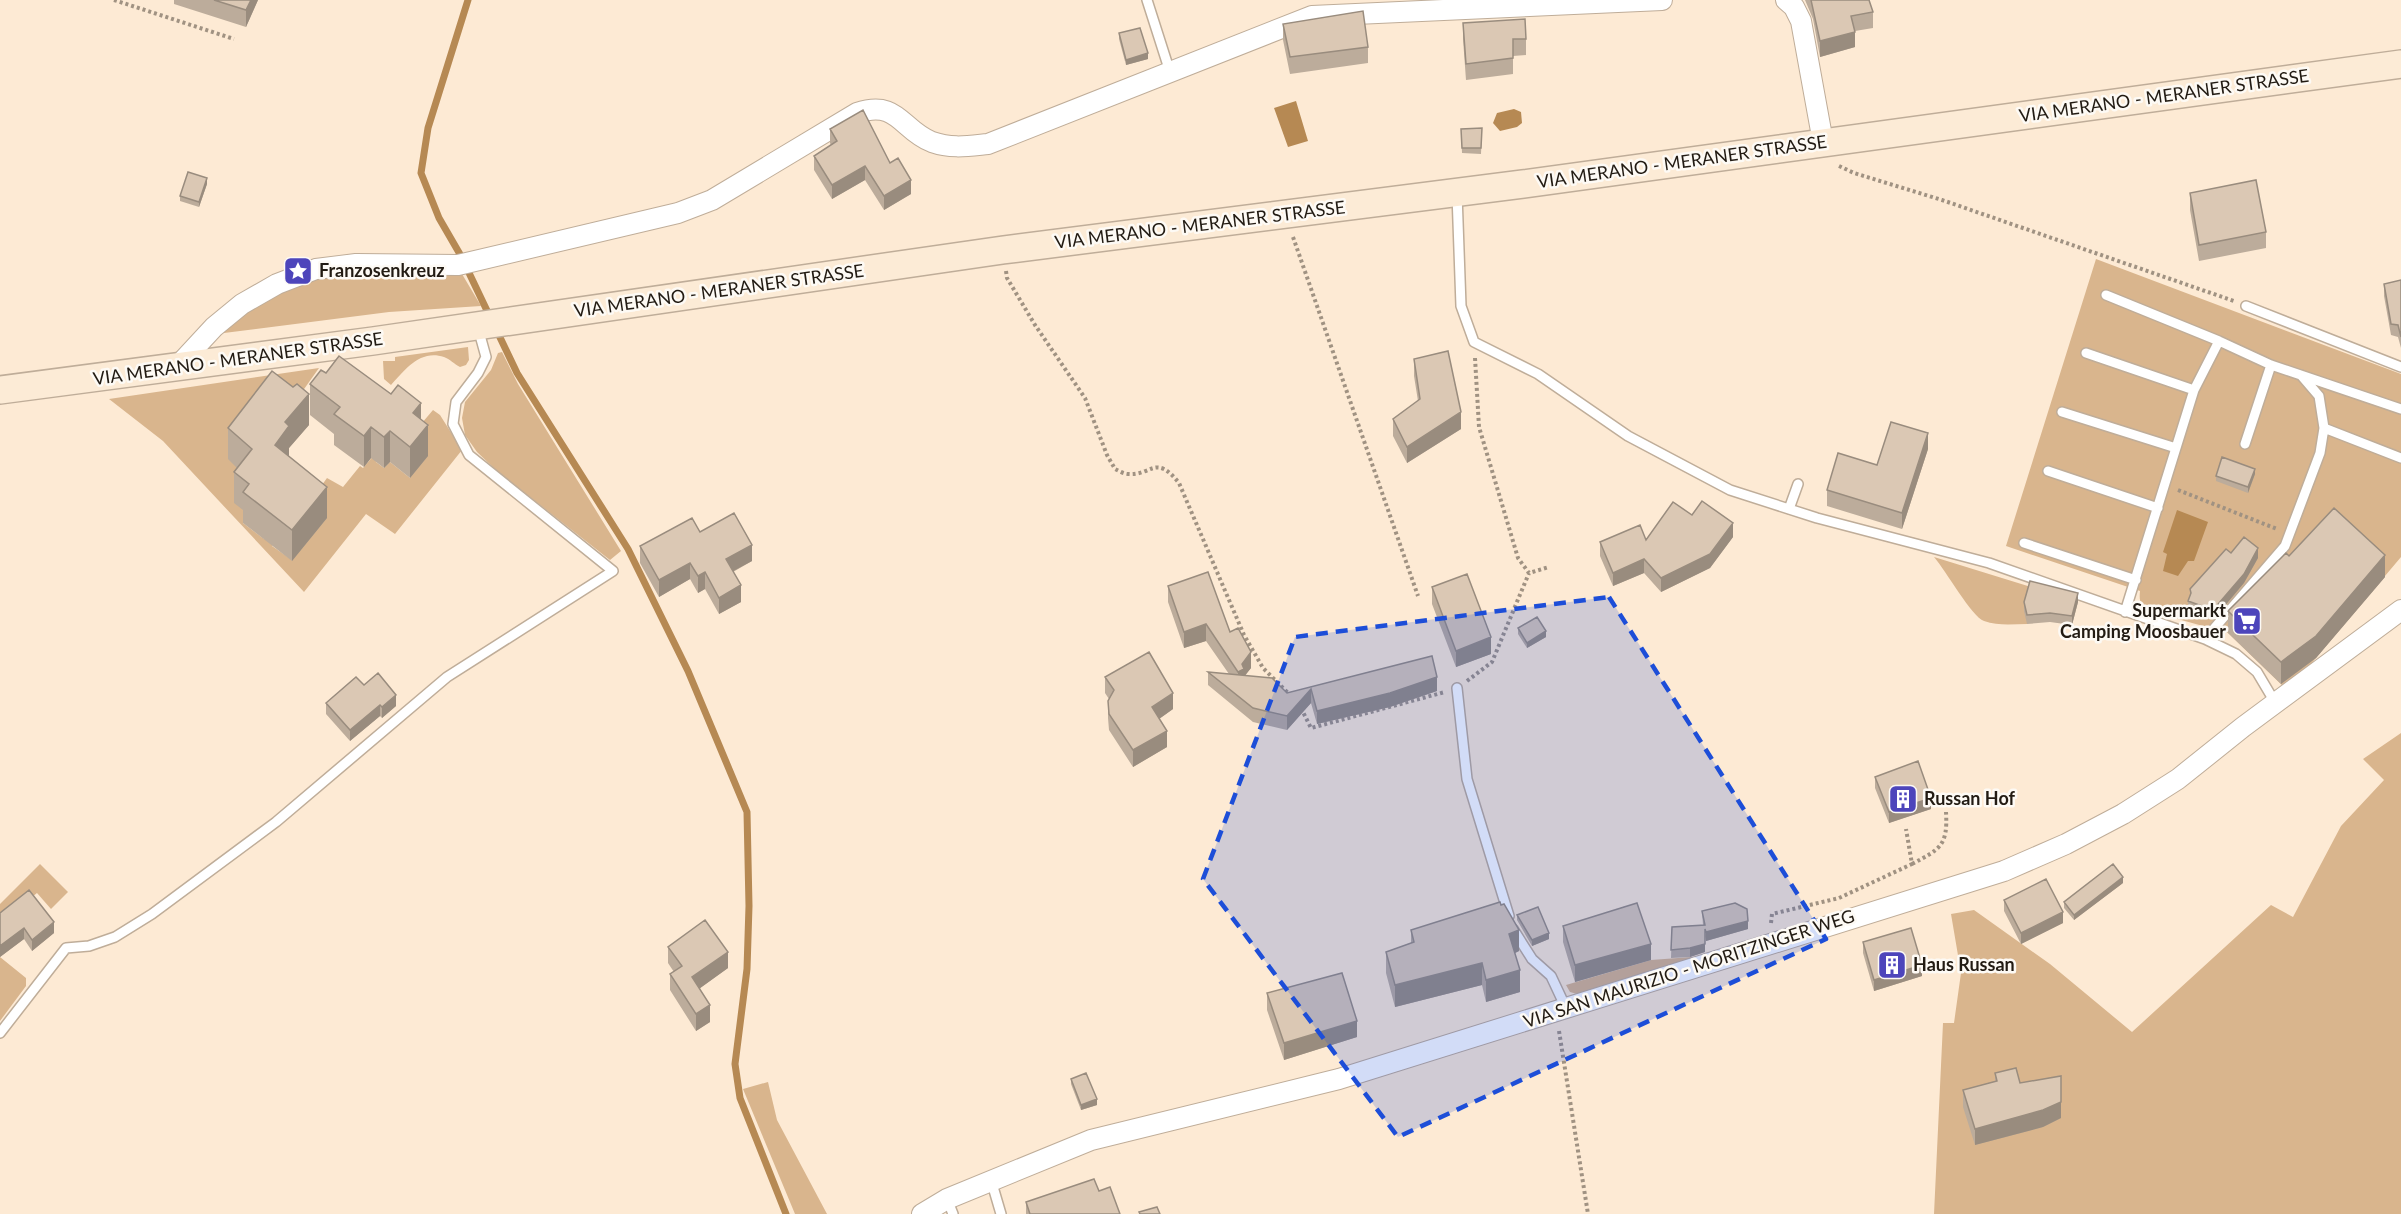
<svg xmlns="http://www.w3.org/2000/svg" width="2401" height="1214" font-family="Lato,sans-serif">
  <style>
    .green { fill: #d9b58d }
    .water { fill: #b68953 }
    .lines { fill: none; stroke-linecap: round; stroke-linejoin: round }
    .stream { stroke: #b68953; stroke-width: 7 }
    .service-casing { stroke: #bfad99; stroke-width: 12 }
    .minor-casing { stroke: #bfad99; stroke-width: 22 }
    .secondary-casing { stroke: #bfad99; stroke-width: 30 }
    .path { stroke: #a09282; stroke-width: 4; stroke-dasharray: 3 3; stroke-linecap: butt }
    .service { stroke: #fff; stroke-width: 9 }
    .minor { stroke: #fff; stroke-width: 20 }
    .secondary { stroke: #fcebd6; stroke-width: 27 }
    .wall { fill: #bcac9b }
    .shaded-wall { fill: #998c7e }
    .building { fill: #dbc8b4; stroke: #998c7e; stroke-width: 1.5 }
    .marked { fill: #1d4ed8; fill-opacity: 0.2; stroke: #1d4ed8; stroke-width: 4.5; stroke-dasharray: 12 8; stroke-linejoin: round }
    .labels { text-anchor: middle; stroke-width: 5; stroke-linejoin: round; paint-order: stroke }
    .street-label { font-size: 18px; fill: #221b13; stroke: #fdfaf5 }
    .poi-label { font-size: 18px; font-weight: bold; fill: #221b13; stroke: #fdfaf5; text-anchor: start }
  </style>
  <rect width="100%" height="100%" fill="#fdead4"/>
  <path class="green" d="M2096,259l305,115v183l-113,134 -60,-58 -79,-22c-9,-6 -10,-10 -9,-20l-134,-45z
    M352,270l110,4 19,32 -92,6 -173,22 52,-38 39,-16z
    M468,347l1,13 -3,5 -6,2c-6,-3 -10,-8 -16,-10 -24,-8 -39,13 -53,28l-7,-6 -1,-18h12v-4z
    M502,352l16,32 103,167 -11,9 -112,-88 -21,-20 -12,-17 -3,-17 3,-16 26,-32 7,-17z
    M319,368l-22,31 -45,81 -3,35 -6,8 21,16 3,-3 8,6 -3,4 20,14 17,-57 18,-25 16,9 17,-21 3,2 12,-14 1,8 8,6 6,-6 20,16 6,-48 17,-20 7,5 22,35 -67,84 -29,-20 -62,78 -141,-151 -54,-42z
    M1934,557l97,30 -4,37c-14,0 -29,2 -43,-3 -12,-4 -38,-50 -50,-64z
    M2401,733v481h-467l9,-191h11l7,-50 -10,-59 23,-4 76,54 82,68 139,-127 22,12 48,-91 43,-46 -21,-21z
    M40,864l28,28 -17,17 -14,-16 -37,30v-19z
    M1705,956l-128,38 -7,-2 -4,-7 85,-25z
    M0,957l26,21v8l-26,35z
    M768,1082l9,38 50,94h-32l-52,-125z"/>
  <path class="water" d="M1296,101l12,40 -20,6 -14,-39z
    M1514,109l7,3 1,11 -5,4 -17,4 -7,-8 4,-10z
    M2177,510l31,12 -14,39h-6l-10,15 -15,-5 4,-17 -4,-2z"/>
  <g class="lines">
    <path class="stream" d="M468,0l-40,128 -7,45 18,45 22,38 29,61
      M496,329l21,44 111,176 60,122 59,141 2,94 -2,63 -12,95 5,34 46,116"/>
    <g class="service-casing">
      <path id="service" d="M1147,0l23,72
        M1457,194l4,112 13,36 64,32 90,62 102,54 87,28 172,45 216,76 31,15 21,18 19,32
        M2106,295l113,46 52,24 130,44
        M2246,306l155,61
        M2086,353l108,37
        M2062,412l114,36
        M2324,428l77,30
        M2245,444l26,-79
        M2048,471l110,37
        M1789,509l9,-25
        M2024,543l112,37
        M2125,612l69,-222 25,-49
        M2205,639l80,-93 35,-93 4,-25 -5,-32 -18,-21
        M1457,688l10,91 42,137
        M1513,929l19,30 19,17 15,32
        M0,1033l66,-85 23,-2 26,-9 37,-23 124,-92 171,-145 166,-106 -144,-116 -16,-31 3,-22 22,-29 8,-16 -8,-29
        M991,1180l10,34
        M947,1199l6,15"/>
    </g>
    <g class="minor-casing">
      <path id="minor" d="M1786,0l8,7 7,14 22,121
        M176,368l38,-41 28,-23 35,-20 39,-15 40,-5 102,1 220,-52 34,-13 145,-87c41,-14 44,17 75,29 20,7 36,4 56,2l324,-128 350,-16
        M922,1214l25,-15 144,-59 248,-61 665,-208 62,-27 57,-30 55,-35 65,-52 158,-117"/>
    </g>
    <g class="secondary-casing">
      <path id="secondary" d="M0,390l373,-49 630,-91 520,-66 878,-120"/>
    </g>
    <path class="path" d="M114,0l120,39
      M1839,166l15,7 88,27 292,101
      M1293,237l125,359
      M1006,271l1,7 28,47 50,73 22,57 8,14c4,2 9,5 13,5 24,2 27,-21 51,9l65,152 19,33 27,27
      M1475,358l4,69 39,131 11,15 20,-6
      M2178,490l99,39
      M1467,681l25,-19 37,-89
      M1301,708l10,20 134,-36
      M1912,864c28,-15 36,-18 34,-52
      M1771,923l1,-9 67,-16 73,-34 -6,-35
      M1559,1031l29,183"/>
    <use href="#service" class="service"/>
    <use href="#minor" class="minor"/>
    <use href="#secondary" class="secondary"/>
  </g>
  <path class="wall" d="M174,0h84l-12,27 -72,-23z
    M1805,0h64l4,12v16l-18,3v16l-35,10 -7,-38z
    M1463,23l63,16v16l-13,1v18l-47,6 -3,-41z
    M1283,24l85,23v16l-78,11 -7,-34z
    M1119,33l29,26 -22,6 -7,-26z
    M1482,128l-1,26 -19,-1 -1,-24z
    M830,129l60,34 21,31 -27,16 -19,-30 -33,19 -18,-29v-14l17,-11 -1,-2z
    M207,184l-8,23 -19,-6v-5z
    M2190,193l76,39v16l-67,13 -9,-51z
    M2401,280v68l-3,-11 -7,-2 -7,-39v-12z
    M1414,359l47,70 -54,34 -14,-27v-17l25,-18 -4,-25z
    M326,373l95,46 7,37 -18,22 -20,-16 -6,6 -13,-10 -7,9 -30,-22v-11l-24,-19v-31z
    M309,425l-20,23v8l38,62 -35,43 -49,-38v-13l-9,-7v-31l3,-4 -9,-9v-31z
    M1928,449l-26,80 -75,-23v-16z
    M2255,474l-7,19 -32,-12v-5z
    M1692,515l41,22 -23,31 -49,24 -17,-19 -31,13 -13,-30v-14l46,-2z
    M700,532l52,29 -19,11 8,30 -22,12 -14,-25 -7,4 -8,-14 -31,18 -19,-34v-17z
    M2231,553l27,5 -14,25 -31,37 -25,-10v-9l2,-5v-7z
    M2289,556l96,21 -69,81 -35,26 -53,-51v-22z
    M1168,586l62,46 21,36 -6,7 42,18 145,-37 5,35 -47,16 -73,17 -6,-21 -24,27 -34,-8 -45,-37v-13l21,2 -23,-33 -22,7 -16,-46z
    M1432,587l59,67 -35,13 -24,-63z
    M2024,602h54l-6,23 -22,-3 -23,2 -3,-13z
    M1518,628l28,9 -19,11 -9,-14z
    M1105,677l68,32 -14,10 8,28 -34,20 -24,-37 -1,-12v-17l1,-2 -4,-6z
    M364,685l32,21 -14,12 -2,-2 -30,25 -24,-27v-11z
    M1875,777l56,32 -42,14 -14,-35z
    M2123,883l-49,37 -10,-12v-6z
    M2004,900l59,23 -42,21 -17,-33z
    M1702,911l46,18 -42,12 -1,-4v15l-15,5 -19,1 1,-31 31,-2z
    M0,913l54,20 -22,18 -8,-12 -24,18z
    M1517,915l32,24 -17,7 -15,-26z
    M1563,926l88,34 -76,22 -12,-40z
    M1411,930l108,21 -4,2 5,39 -34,10 -4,-17 -87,22 -9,-34v-21l25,-9z
    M1863,942l59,34 -48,15 -11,-38z
    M668,947l60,21 -28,20 10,34 -14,9 -26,-41v-16l4,-2 -6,-9z
    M1267,993l90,44 -73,23 -17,-50z
    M1995,1073l25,10 41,35 -18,9 -68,18 -12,-38v-17l32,-9z
    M1071,1079l26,26 -16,5 -10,-26z
    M1099,1191l21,23h-94v-12z"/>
  <path class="shaded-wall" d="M251,0h7l-12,27v-17z
    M1855,32v15l-35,10v-16z
    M1148,53v6l-22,6v-5z
    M865,166v14l-33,19v-14z
    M207,178v6l-8,23v-5z
    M911,180v14l-27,16v-14z
    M309,394v31l-20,23v9l-14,-12 10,-23z
    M421,403v31l7,-9v31l-18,22v-31l3,-34z
    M1461,412v17l-54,34v-16z
    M371,427v31l-7,9v-31z
    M390,431v31l-6,6v-31z
    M1928,433v16l-26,80v-16z
    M2255,469v5l-7,19v-6z
    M327,487v31l-35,43v-31z
    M1733,523v14l-23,31 -49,24v-14z
    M752,545v16l-26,14v-16z
    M2258,548v10l-14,25 -31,37v-10z
    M2385,555v22l-69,81 -35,26v-22z
    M1644,559v14l-31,13v-13z
    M690,563v16l-31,18v-17z
    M705,572v17l-7,4v-17z
    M741,585v17l-22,12v-16z
    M2078,593v9l-6,23v-9z
    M1206,624v17l-22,7v-16z
    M1546,631v6l-19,11v-5z
    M1491,637v17l-35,13v-16z
    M1251,652v16l-7,9 -6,11v-16l4,-8z
    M1437,677v14l-47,16 -73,17v-13z
    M1311,689v14l-24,27v-14z
    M1173,693v16l-21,15v-17z
    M396,695v11l-14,12v-11z
    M380,705v11l-30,25v-11z
    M1167,731v16l-34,20v-17z
    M1931,798v11l-42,14v-11z
    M2123,877v6l-49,37v-5z
    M2063,912v11l-42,21v-11z
    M1748,921v8l-42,12v-9z
    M54,922v11l-22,18v-11z
    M24,928v11l-24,18v-11z
    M1519,930v21l-10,5v-22z
    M1549,933v6l-17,7v-6z
    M1651,944v16l-76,22v-17z
    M1705,944v8l-15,5v-9z
    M728,952v16l-36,26v-17z
    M1482,963v22l-87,22v-22z
    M1922,965v11l-48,15v-11z
    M1520,970v22l-34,10v-22z
    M710,1005v17l-14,9v-17z
    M1357,1021v16l-73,23v-17z
    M1097,1099v6l-16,5v-5z
    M2061,1102v16l-18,9 -68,18v-16z"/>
  <path class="building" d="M214,0h37l-5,10z
    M1811,0h58l4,12 -22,4 4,16 -35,9z
    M1363,11l5,36 -78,10 -7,-33z
    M1525,19l1,20h-13v19l-47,6 -3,-41z
    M1140,28l8,25 -22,7 -7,-27z
    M863,110l27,53 8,-5 13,22 -27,16 -19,-30 -33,19 -18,-29 23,-15 -7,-12z
    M1482,128l-1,20h-19l-1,-19z
    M188,172l19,6 -8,24 -19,-6z
    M2256,180l10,52 -67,13 -9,-52z
    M2401,280v57l-3,-12 -7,-1 -7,-40z
    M1448,351l13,61 -54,35 -14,-28 27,-20 -6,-40z
    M339,356l52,38 7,-9 23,18 -8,10 15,12 -18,22 -20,-16 -6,6 -13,-10 -7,9 -30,-22 6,-7 -30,-23 11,-14 5,3z
    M272,371l21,16 4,-3 12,10 -24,28 4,4 -14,19 52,42 -35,43 -49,-38 6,-8 -15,-12 18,-23 -24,-21z
    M1891,422l37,11 -26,80 -75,-23 11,-37 39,12z
    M2222,457l33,12 -7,18 -32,-11z
    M1702,501l31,22 -23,31 -49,24 -17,-19 -31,14 -13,-31 40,-17 6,15 27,-38 19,13z
    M2334,508l51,47 -69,81 -35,26 -53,-51 58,-58 3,3z
    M734,513l18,32 -26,14 15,26 -22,13 -14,-26 -7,4 -8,-13 -31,17 -19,-34 52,-28 8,14z
    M2244,537l14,11 -14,26 -31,36 -25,-9 3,-8 -1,-4 36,-40 5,4z
    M1208,572l22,60 8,-4 13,24 -9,12 2,5 -6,3 -32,-48 -22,8 -16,-46z
    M1467,574l24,63 -35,14 -24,-64z
    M2030,581l48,12 -6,23 -22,-3 -23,2 -3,-13z
    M1537,617l9,14 -19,12 -9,-15z
    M1149,652l24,41 -21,14 15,24 -34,19 -24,-36 -1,-13 6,-11 -9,-13z
    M1432,656l5,21 -47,16 -73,18 -6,-22 -24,27 -34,-8 -45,-36 64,6 15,15z
    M378,673l18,22 -14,12 -2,-2 -30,25 -24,-27 30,-26 8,8z
    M1918,761l13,37 -42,14 -14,-35z
    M2113,864l10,13 -49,38 -10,-13z
    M2046,879l17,33 -42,21 -17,-33z
    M29,890l25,32 -22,18 -8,-12 -24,18v-33z
    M1500,902l1,3 3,-1 15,26 -10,4 11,36 -34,10 -4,-17 -87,22 -9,-33 28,-10 -3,-12z
    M1637,903l14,41 -76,21 -12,-39z
    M1735,903l12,6 1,12 -42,11 -1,-3v15l-15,4 -19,2 1,-23 33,-2 -3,-14z
    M1538,907l11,26 -17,7 -15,-25z
    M705,920l23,32 -36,25 18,28 -14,9 -26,-40 12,-8 -14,-19z
    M1911,928l11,37 -48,15 -11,-38z
    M1342,973l15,48 -73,22 -17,-50z
    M2016,1068l4,15 41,-7v26l-18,8 -68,19 -12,-39 34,-9 -2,-8z
    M1086,1073l11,26 -16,6 -10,-26z
    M1094,1179l5,12 11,-4 10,27h-90l-4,-12z
    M1157,1207l3,7h-20l-1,-2z"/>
  <path class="marked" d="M1609,597l217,342 -428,198 -195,-258 92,-242z"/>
  <defs>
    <g id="sight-square" transform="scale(1.5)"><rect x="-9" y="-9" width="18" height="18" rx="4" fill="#4d45bb" stroke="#fdfaf5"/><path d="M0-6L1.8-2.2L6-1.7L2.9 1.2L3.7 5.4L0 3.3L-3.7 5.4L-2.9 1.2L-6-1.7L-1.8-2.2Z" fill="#fff"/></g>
    <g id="supermarket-square" transform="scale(1.5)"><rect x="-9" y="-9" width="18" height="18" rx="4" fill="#4d45bb" stroke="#fdfaf5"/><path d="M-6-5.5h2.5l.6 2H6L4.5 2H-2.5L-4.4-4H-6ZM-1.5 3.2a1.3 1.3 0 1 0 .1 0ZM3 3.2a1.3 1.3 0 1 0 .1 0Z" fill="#fff"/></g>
    <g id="building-square" transform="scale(1.5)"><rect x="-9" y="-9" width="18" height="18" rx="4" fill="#4d45bb" stroke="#fdfaf5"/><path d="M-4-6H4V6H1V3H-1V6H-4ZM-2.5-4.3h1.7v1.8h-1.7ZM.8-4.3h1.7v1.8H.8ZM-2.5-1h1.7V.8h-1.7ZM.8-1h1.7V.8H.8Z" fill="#fff"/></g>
  </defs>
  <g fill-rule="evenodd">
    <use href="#sight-square" x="298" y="271"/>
    <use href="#supermarket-square" x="2247" y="621"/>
    <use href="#building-square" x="1903" y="799"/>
    <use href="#building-square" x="1892" y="965"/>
  </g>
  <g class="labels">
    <g class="street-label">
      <text transform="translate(2164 96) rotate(-8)" y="6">VIA MERANO - MERANER STRASSE</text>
      <text transform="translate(1682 162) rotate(-8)" y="6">VIA MERANO - MERANER STRASSE</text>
      <text transform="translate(1200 225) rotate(-7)" y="6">VIA MERANO - MERANER STRASSE</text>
      <text transform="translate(719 291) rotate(-8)" y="6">VIA MERANO - MERANER STRASSE</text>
      <text transform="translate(238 359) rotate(-8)" y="6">VIA MERANO - MERANER STRASSE</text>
      <text transform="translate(1689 969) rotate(-18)" y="6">VIA SAN MAURIZIO - MORITZINGER WEG</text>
    </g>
    <g class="poi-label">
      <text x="319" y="277">Franzosenkreuz</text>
      <text x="2226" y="617" text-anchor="end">Supermarkt<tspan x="2226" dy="21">Camping Moosbauer</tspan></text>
      <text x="1924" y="805">Russan Hof</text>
      <text x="1913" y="971">Haus Russan</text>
    </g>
  </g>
</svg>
